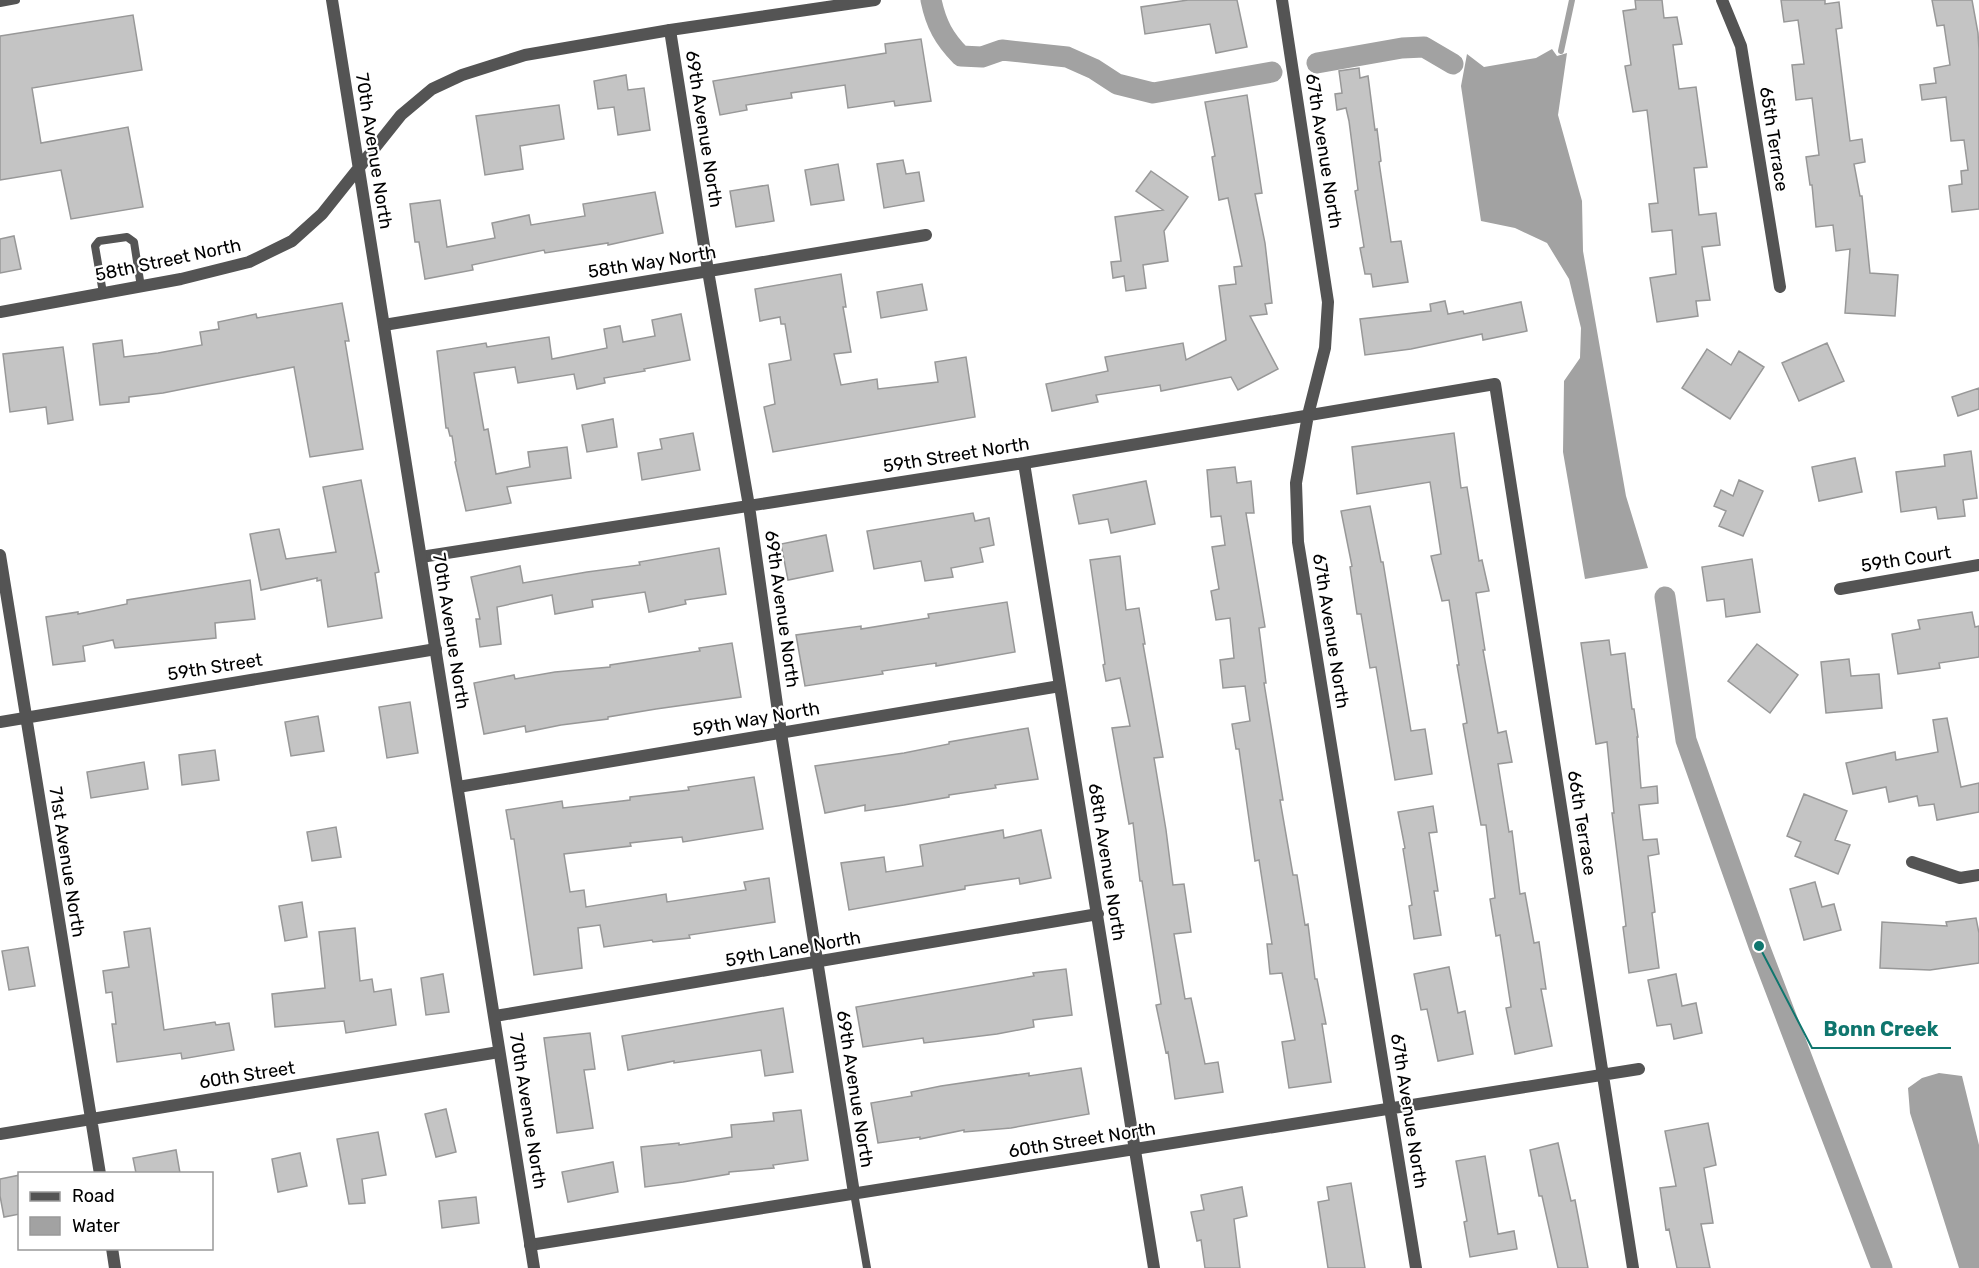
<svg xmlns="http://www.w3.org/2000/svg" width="1979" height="1268" font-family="Rubik,sans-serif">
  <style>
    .water { fill: #a2a2a2 }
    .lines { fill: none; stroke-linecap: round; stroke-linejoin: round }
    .stream { stroke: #a2a2a2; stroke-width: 6 }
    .canal { stroke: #a2a2a2; stroke-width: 21 }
    .building { fill: #c4c4c4; stroke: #989898; stroke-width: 1.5 }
    .service { stroke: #545454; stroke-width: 8 }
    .minor { stroke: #545454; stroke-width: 12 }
    .tertiary { stroke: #545454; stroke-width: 12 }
    .labels { text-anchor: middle; stroke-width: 4.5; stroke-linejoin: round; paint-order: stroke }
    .street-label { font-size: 18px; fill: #000; stroke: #fff }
    .leader { fill: none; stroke: #0f766e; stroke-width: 2 }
    .callout-dot { fill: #0f766e; stroke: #fff; stroke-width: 2 }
    .callout-label { font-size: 20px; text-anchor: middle; font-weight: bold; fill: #0f766e; stroke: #fff; stroke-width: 4.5; stroke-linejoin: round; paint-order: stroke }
  </style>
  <rect width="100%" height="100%" fill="#fff"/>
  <path class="water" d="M1552,49l5,7 10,-3 -9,62 24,86 1,50 43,245 22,72 -63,11 -22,-127 1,-71 16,-23 1,-30 -12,-49 -22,-36 -32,-15 -34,-7 -20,-135 6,-32 17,13 52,-9z
    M1939,1073l23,3 17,69v123h-20l-49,-155 -2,-25 14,-10z"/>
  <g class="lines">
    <path class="stream" d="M1561,51l11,-51"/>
    <path class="canal" d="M931,0c5,24 13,39 30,56l21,1 20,-7 65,7 27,12 23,15 36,9 119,-21
      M1317,63l85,-15 22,-1 29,17
      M1665,597l21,143 73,206 123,322"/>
  </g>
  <path class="building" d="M1188,0h49l10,47 -31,6 -6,-29 -65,10 -4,-27z
    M1635,0h27l2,18 13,-1 5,27 -9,1 6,44 17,-2 11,80 -13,1 5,47 17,-2 4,32 -18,2 8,53 -14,1 2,15 -41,6 -7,-44 26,-4 -4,-44 -20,2 -3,-28 9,-1 -11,-93 -14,2 -8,-46 6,-1 -8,-54 13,-2z
    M1781,0h44v4l14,-2 3,26 -6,1 14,112 12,-2 3,23 -11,2 6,32h2l8,77 28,2 -3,41 -50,-3 5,-64 -14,2 -3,-26 -17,2 -4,-42h-2l-4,-28 13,-2 -7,-57 -16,2 -4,-35 12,-1 -6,-44 -14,2z
    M1932,0h40l6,33 1,17v159l-27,3 -3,-26 13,-2 -1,-13 7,-1 -4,-30 -13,1 -5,-44 -24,3 -2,-15 16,-2 -2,-15 16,-3 -6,-40 -7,1z
    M133,15l9,55 -110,18 9,55 87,-16 15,80 -72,12 -10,-49 -61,10v-144z
    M921,39l10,62 -36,5 -1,-5 -46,7 -3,-23 -54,8 1,5 -46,7 1,5 -27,5 -7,-34 173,-28 -1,-9z
    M1359,68l1,10 8,-2 7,54 2,-1 4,32 -2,1 12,80 10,-1 7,41 -35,5 -2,-13h-6l-5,-26 4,-1 -9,-56 3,-1 -9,-69 -3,-13 -9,2 -2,-16 7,-1 -3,-22z
    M626,75l2,15 16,-2 6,42 -32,5 -4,-28 -16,2 -4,-28z
    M1247,95l15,98 -7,1 10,49 7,60 -7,1 2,10 -17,2 28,53 -40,21 -7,-13 -70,14 -1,-6 -64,10 2,7 -46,9 -6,-27 62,-13 -3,-14 78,-14 3,17 40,-20 -7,-54 17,-2 -2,-17 8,-1 -14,-68 -9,2 -7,-43 3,-1 -10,-54z
    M559,105l5,34 -44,7 3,23 -38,6 -9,-59z
    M903,160l3,14 13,-2 5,29 -40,7 -7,-44z
    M838,164l6,36 -33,5 -6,-35z
    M1151,171l37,26 -24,34 4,30 -25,4 3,23 -20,3 -2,-15 -11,2 -2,-16 10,-1 -6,-44 48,-7 -27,-19z
    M768,185l6,36 -38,6 -6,-36z
    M655,192l8,41 -55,12v-2l-63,10 -1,-3 -72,15 1,5 -48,9 -6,-37h-4l-5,-38 30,-4 7,47 48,-9 -3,-15 37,-8 2,10 54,-9 -2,-12z
    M14,236l7,33 -21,4v-34z
    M841,274l5,33h-3l8,45 -17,2 7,31 36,-6 1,10 60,-7 -3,-20 31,-5 9,60 -202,35 -9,-45 11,-3 -6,-40 22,-4 -6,-36h-4l-1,-7 -20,4 -5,-32z
    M922,284l5,26 -46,8 -4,-26z
    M1445,301l3,13 15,-3 1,3 57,-12 6,29 -44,9 -1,-6 -71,15 -46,6 -5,-36 71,-8 -1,-7z
    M342,303l7,38h-4l18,108 -53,8 -16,-90 -131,26 -34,4v5l-29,3 -7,-61 29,-4 2,17 34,-4 44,-8 -2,-13 19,-3 -1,-7 38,-8 1,4z
    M681,314l9,46 -46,9 1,2 -41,7 1,5 -28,6 -3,-15 -56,9 -3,-16 -41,6 10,57 4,-1 8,45 34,-7 -2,-15 39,-5 4,31 -64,9 4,16 -45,8 -11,-49 1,-1 -4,-25h-2l-2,-8h-2l-9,-77 49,-8 1,4 62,-10 3,22 55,-11 -3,-19 16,-3 3,16 32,-6 -3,-16z
    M1827,343l17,38 -45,20 -17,-38z
    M63,347l10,73 -25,4 -2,-17 -36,5 -7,-58z
    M1707,349l24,16 8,-14 25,16 -34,52 -48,-31z
    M1979,388v21l-21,7 -6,-19z
    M613,419l4,28 -30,5 -5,-27z
    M693,433l7,37 -58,10 -4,-27 24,-4 -2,-10z
    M1454,433l7,55 6,-1 12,74 3,-1 7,31 -13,2 9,57h-2l15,83 8,-2 6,31 -14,2 11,68 3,-1 8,63 5,-1 9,50 5,-1 7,47h-5l11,57 -37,8 -9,-46 5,-1 -11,-72 -4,1 -6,-37 5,-1 -9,-73h-5l-18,-101 4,-1 -10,-58h2l-10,-65 -7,1 -11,-45 10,-2 -11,-72 -73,12 -5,-47z
    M1971,451l6,47 -14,2 2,16 -27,3 -2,-12 -35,5 -5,-40 49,-6 -1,-11z
    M1855,458l7,34 -43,9 -7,-34z
    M1235,467l2,16 14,-2 3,32h-8l19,114 -6,1 7,55h-2l19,117h-3l13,75h4l8,50 3,-1 7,55h2l9,45h-4l9,58 -42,6 -7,-46 13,-2 -13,-67 -12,1 -3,-30h5l-13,-84 -4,1 -16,-112h-3l-4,-25 18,-3 -5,-35 -22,2 -3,-28 14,-2 -4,-40 -14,2 -5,-29 8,-2 -7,-42 13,-2 -4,-29 -10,1 -4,-47z
    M361,480l18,92 -4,1 7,45 -54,9 -7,-47 -4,1v-3l-56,12 -11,-56 29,-5 7,30 50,-7 -13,-65z
    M1739,480l24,11 -20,45 -24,-10 7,-15 -12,-5 7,-16 12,6z
    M1146,481l9,43 -44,9 -3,-14 -29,5 -6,-29z
    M1370,506l11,56h2l28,169 14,-2 7,45 -37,6 -19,-113 -6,1 -9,-54h-4l-7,-47 2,-1 -11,-55z
    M973,513l2,8 14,-3 5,27 -14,3 3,14 -32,6 2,9 -28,4 -4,-20 -47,8 -7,-38z
    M826,535l7,36 -45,9 -7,-36z
    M719,548l7,46 -41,6 1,4 -37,8 -4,-20 -53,8 1,7 -38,7 -3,-19 -55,12 4,37 -21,3 -4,-28h4l-9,-42 49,-11 3,17 64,-11 53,-7 -1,-3z
    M1120,556l6,54 13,-2 6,36h-2l20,113 -9,1 12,72 7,55 11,-1 7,48 -17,2 11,65 6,-1 14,66 13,-2 5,30 -48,7 -7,-47 -2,1 -10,-48 5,-1 -19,-123h-2l-7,-58 -4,1 -17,-96 18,-2 -10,-48 -14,3 -3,-16 2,-1 -15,-104z
    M1752,559l8,53 -34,5 -2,-18 -17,2 -5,-34z
    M250,580l5,39 -40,4 1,15 -101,10 -2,-8 -30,6 2,15 -32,4 -7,-48 32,-5v2l49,-10v-4z
    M1007,602l8,50 -79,14v-3l-54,8 1,3 -78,12 -9,-51 65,-9v3l68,-11 -1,-4z
    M1972,612l3,15 4,-1v31l-40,6 1,5 -42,6 -6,-40 28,-5 -2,-9z
    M1609,640l2,15 14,-2 7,56h2l4,28h-1l4,51 16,-2 1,17 -19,2 4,35 14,-1 2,15 -11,2 7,56 -3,1 7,55 -30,5 -6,-46 3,-1 -14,-113h2l-7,-71 -11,2 -15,-101z
    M732,643l9,54 -85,12 -48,8v2l-47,6 -35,7 -1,-6 -41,8 -10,-51 40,-8 1,4 40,-7 55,-5v-2l90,-14 -1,-3z
    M1757,644l41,31 -28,38 -42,-32z
    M1849,659l2,17 28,-2 3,34 -56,5 -5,-51z
    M410,702l8,51 -31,5 -8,-51z
    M318,716l6,35 -33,5 -6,-34z
    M1947,718l14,69 18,-4v29l-42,8 -3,-16 -15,2 -2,-10 -28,6 -3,-15 -33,7 -7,-31 49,-11 1,8 42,-8 -5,-32z
    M1028,728l10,51 -43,6 1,3 -47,7v2l-45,8 -39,6v-6l-40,8 -10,-47 89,-13 45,-9v-2z
    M215,750l4,30 -37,5 -3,-30z
    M144,762l4,27 -57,9 -4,-26z
    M754,777l9,52 -80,13 -1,-5 -52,6 1,3 -67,8 6,38 14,-2 2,17 80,-13 1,8 79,-12 -2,-8 25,-4 6,44 -86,13 1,3 -37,4 -1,-2 -48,7 -4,-22 -22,3 4,40 -48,7 -20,-136h-3l-5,-29 56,-9 1,7 67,-8v-3l59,-7 -1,-3z
    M1804,794l43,17 -12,29 15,5 -12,29 -43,-18 6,-14 -14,-6z
    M1433,806l4,26 -8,1 9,58h-4l7,44 -27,4 -5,-33 3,-1 -9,-56 2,-1 -7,-36z
    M336,827l5,30 -29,4 -5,-29z
    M1003,830l1,8 37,-8 10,48 -31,6 -1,-6 -54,8v3l-116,21 -8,-47 43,-6 2,15 37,-6 -3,-21z
    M1815,882l7,25 12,-3 7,26 -37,10 -14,-51z
    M302,902l5,35 -22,4 -6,-35z
    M1976,918l3,15v30l-49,7 -50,-2 2,-46 65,4 -1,-4z
    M150,928l14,102 51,-8 1,3 13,-2 5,27 -52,9 -1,-6 -64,9 -5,-38h4l-4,-32 -6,1 -3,-22 26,-4 -5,-35z
    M355,928l5,53 12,-2 2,13 17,-3 5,36 -50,8 -2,-12 -69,6 -3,-33 53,-6 -6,-56z
    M28,947l7,39 -26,4 -7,-39z
    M1449,967l9,46 7,-2 8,43 -35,7 -11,-52 -6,1 -7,-36z
    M1066,969l6,46 -39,5 1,7 -37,7 -73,9 -1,-5 -60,9 -7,-40 178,-31 -1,-3z
    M443,974l6,38 -23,3 -5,-37z
    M1676,974l6,32 14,-3 6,30 -28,6 -3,-15 -14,2 -9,-46z
    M783,1008l10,64 -28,4 -4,-26 -87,13v-2l-46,9 -6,-34z
    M590,1033l5,36 -11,1 9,58 -36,5 -13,-95z
    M1081,1068l8,46 -78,14 -47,4v-2l-44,9v-2l-42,6 -7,-40 41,-7 -1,-4 30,-6 88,-13v3z
    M446,1109l10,43 -20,5 -11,-43z
    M801,1110l7,50 -35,5 1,3 -45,4v2l-46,8 -38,5 -4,-40 38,-4v2l53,-8 -1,-12 43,-4 -1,-8z
    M1708,1123l8,42 -12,3 9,55 -12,1 9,44h-33l-8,-39 -3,1 -6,-42 16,-2 -11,-55z
    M378,1132l8,43 -24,4 3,24 -16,1 -12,-65z
    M1558,1143l13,58 4,-1 13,68h-30l-16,-72h-3l-9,-46z
    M176,1150l4,23h-44l-3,-15z
    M300,1153l7,33 -29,6 -6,-33z
    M1485,1156l13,78 16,-3 3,18 -47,8 -6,-35 3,-1 -11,-60z
    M613,1162l5,30 -50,10 -6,-30z
    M20,1175v39l-16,3 -4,-21v-17z
    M1351,1183l14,85h-37l-10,-66 11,-2 -2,-13z
    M1242,1187l5,29 -13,3 6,49h-35l-4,-28 -4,1 -6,-29 13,-2 -3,-15z
    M476,1197l3,26 -37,5 -3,-27z"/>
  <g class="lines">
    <path class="service" d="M0,3l16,-3
      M103,293l-8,-47 4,-5 28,-4 7,5 7,45
      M854,1193l13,75"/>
    <path class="minor" d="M1282,0l46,302 -3,46 -17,67 -12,68 2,59 118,726
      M1722,0l19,46 39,241
      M670,30l38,241 41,235 32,227 73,460
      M384,325l542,-90
      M1024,463l130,805
      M0,555l100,619
      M421,557l603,-94 471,-79 138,884
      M1840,589l139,-24
      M0,722l436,-73
      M458,787l602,-101
      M1912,862l48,16 19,-3
      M495,1016l603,-102
      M0,1134l499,-82
      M530,1245l1109,-176
      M112,1248l3,20"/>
    <path class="tertiary" d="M332,0l202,1268
      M0,312l181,-33 68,-17 43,-21 30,-27 79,-99 31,-26 30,-14 63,-20 145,-25 205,-30"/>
  </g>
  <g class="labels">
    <g class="street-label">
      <text transform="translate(704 129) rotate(81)" y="6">69th Avenue North</text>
      <text transform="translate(1774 139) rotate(81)" y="6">65th Terrace</text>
      <text transform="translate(374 151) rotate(81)" y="6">70th Avenue North</text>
      <text transform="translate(1324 151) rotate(81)" y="6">67th Avenue North</text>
      <text transform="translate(168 260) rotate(-12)" y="6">58th Street North</text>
      <text transform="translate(652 262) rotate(-9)" y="6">58th Way North</text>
      <text transform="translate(956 455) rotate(-9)" y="6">59th Street North</text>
      <text transform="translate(1906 559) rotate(-9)" y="6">59th Court</text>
      <text transform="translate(782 609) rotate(82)" y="6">69th Avenue North</text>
      <text transform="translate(451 631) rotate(81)" y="6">70th Avenue North</text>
      <text transform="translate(1331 631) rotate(81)" y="6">67th Avenue North</text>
      <text transform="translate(215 667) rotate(-9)" y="6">59th Street</text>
      <text transform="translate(756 719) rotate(-10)" y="6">59th Way North</text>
      <text transform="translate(1582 823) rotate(81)" y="6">66th Terrace</text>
      <text transform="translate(67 862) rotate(81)" y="6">71st Avenue North</text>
      <text transform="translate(1107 862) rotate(81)" y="6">68th Avenue North</text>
      <text transform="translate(793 949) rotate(-10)" y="6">59th Lane North</text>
      <text transform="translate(247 1075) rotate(-9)" y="6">60th Street</text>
      <text transform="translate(855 1089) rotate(81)" y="6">69th Avenue North</text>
      <text transform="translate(528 1111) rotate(81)" y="6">70th Avenue North</text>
      <text transform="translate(1409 1111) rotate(81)" y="6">67th Avenue North</text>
      <text transform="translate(1082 1140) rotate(-9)" y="6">60th Street North</text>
    </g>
  </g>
  <path class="leader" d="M1759 946L1812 1048H1951"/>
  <circle class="callout-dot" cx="1759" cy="946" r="6"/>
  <g class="callout-label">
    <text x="1881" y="1036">Bonn Creek</text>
  </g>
  <rect x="18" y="1172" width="195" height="78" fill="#ffffff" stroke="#999999" stroke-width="1.5"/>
  <rect x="30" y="1192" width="30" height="9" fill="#545454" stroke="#999999" stroke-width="1.5"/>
  <text x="72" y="1202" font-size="18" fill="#000000">Road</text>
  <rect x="30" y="1217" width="30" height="18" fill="#a2a2a2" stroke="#999999" stroke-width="1.5"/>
  <text x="72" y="1232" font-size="18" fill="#000000">Water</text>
</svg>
